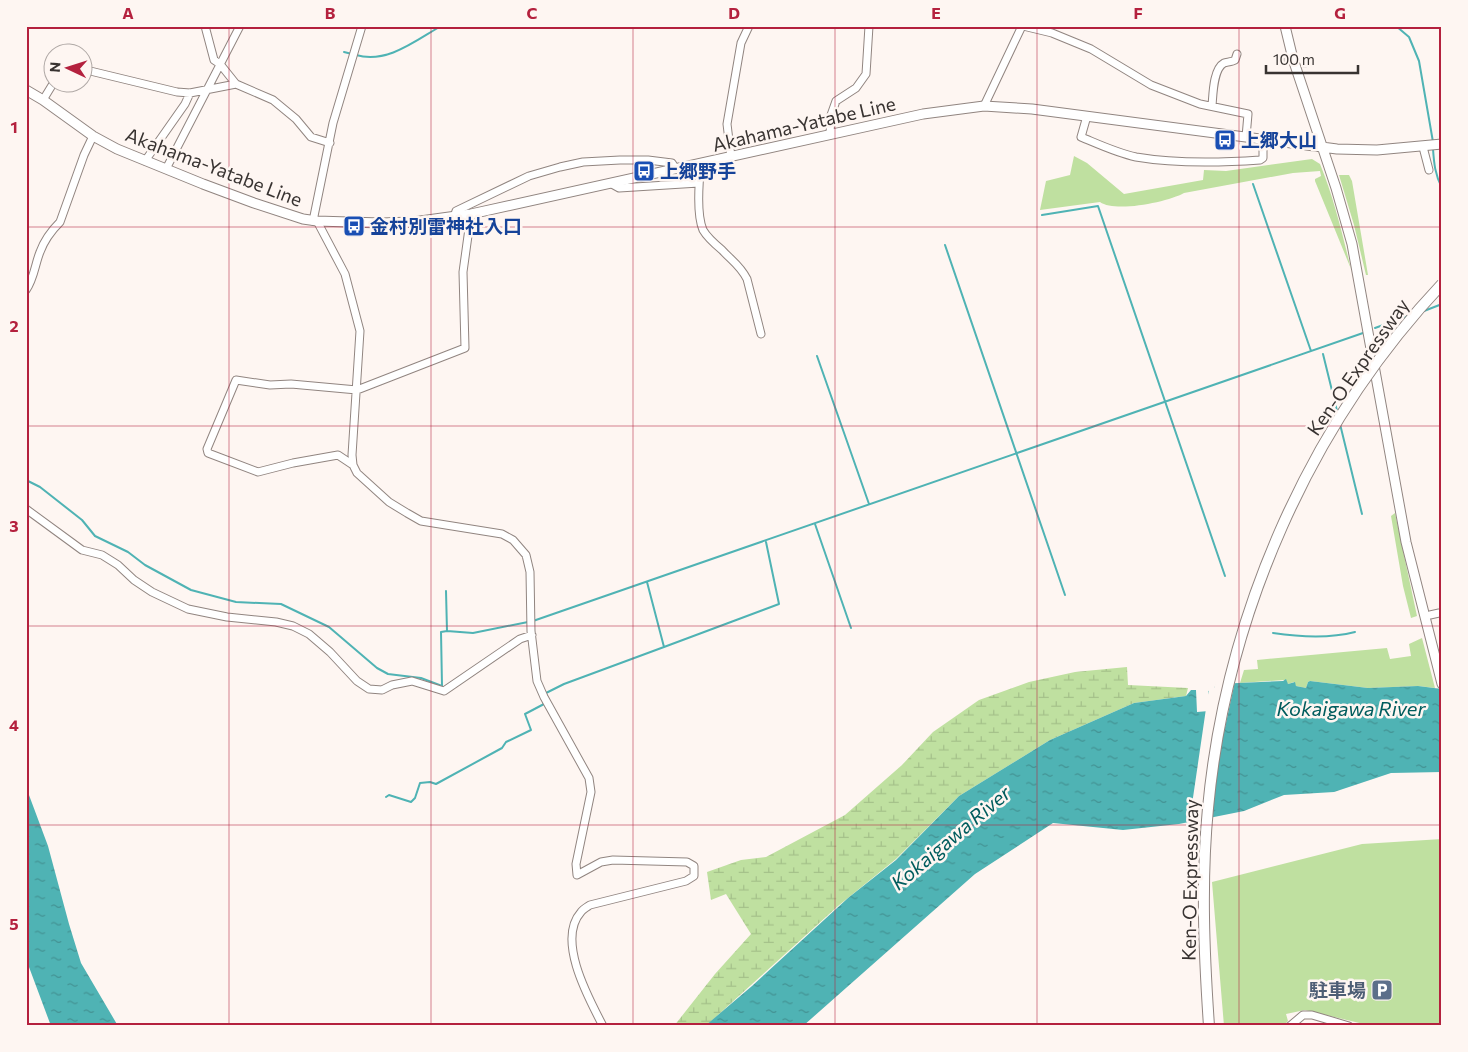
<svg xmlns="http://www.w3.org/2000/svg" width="1468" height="1052" font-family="Commissioner,'Noto Sans JP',sans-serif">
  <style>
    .green { fill: #bfe0a0 }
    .wetland { fill: url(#wetland-marsh) }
    .water { fill: url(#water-ripples) }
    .pier { fill: #fef6f2 }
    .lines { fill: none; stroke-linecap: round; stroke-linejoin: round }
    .stream { stroke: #4fb3b4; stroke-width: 2 }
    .minor-tunnel { stroke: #d6cfcb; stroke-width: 7; stroke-dasharray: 7 3.5; stroke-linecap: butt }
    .minor-casing { stroke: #918580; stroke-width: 9 }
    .major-casing { stroke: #918580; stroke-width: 11 }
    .minor { stroke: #fff; stroke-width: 7 }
    .major { stroke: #fff; stroke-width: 9 }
    .highway-bridge-casing { stroke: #918580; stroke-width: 12; stroke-linecap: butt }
    .highway-bridge { stroke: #fff; stroke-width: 10 }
    .grid { fill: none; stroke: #b4213e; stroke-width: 1; stroke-opacity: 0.55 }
    .labels { text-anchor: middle; stroke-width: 5; stroke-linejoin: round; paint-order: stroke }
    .street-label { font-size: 19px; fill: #383331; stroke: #fef6f2 }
    .transit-label { font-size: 19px; font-weight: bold; fill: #164399; stroke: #fef6f2; text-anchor: start }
    .service-label { font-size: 19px; font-weight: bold; fill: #4e5e75; stroke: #fef6f2; text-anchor: end }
    .water-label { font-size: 20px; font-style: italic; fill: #005c5d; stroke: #fef6f2 }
    .neatline { fill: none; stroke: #b4213e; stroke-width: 2 }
    .grid-label { font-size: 16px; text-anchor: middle; font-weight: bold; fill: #b4213e }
  </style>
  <defs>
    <pattern id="wetland-marsh" width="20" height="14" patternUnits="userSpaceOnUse" patternTransform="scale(1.25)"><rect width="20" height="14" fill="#bfe0a0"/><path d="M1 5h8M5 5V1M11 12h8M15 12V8" fill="none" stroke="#a5c18a"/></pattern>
    <pattern id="water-ripples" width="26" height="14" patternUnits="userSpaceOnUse" patternTransform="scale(1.25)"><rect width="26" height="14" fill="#4fb3b4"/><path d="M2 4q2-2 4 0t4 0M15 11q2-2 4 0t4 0" fill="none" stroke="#439293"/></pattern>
  </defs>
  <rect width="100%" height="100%" fill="#fef6f2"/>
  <path class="green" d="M1074,156l13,7 37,31 79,-14 1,-10 22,1 86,-12 8,5c14,34 22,69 31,105l-36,-88v-2l6,-3 -1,-5 -27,2 -109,20c-16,9 -69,20 -84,9l-60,8 6,-29 24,-6z
    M1339,175h10l3,6 16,94h-2l-12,-50z
    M1395,513l22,103 -6,2 -8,-32 -12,-70z
    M1422,638l13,50 -17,-2 -50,2 -58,-7 -2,1 -2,6 -10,-2 -2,-4 -6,2 -4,-4 -44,3 4,-13 14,-1 -1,-9 130,-12 3,11 21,-3 -2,-12z
    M1442,839v183l-6,4h-64l-67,-16 -19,4 2,7 -5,5h-59l-12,-144 150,-38z"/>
  <path class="wetland" d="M1127,667l1,18 60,3 -2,8 -52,7 -84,37 -91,56 -63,63 -58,47 -130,118 -3,2h-31l41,-52 36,-40 -25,-40 -15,6 -4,-28 34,-12 25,-3 79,-42 57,-50 31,-33 46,-32 50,-18 46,-10z"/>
  <path class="water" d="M1286,679l2,5 7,-2 1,4 10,2 2,-6 2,-1 58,7 50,-2 24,3v83l-51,1 -57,19 -50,3 -40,16 -65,13 -56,6 -70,-7 -78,51 -172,152h-98l47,-40 96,-88 48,-38 63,-64 91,-56 84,-37 52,-7 5,-6h5l1,22 12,-1 -1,-20 5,-1 3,-6 67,-3z
    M26,787l22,59 21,78 12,39 37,63h-67l-25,-67z"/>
  <path class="pier" d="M1216,681h19l-14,65 -10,74 -22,5 20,-137h5z"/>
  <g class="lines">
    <path class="stream" d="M1396,26l13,11 10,24 14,81
      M344,52l8,2
      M356,55c31,9 59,-14 85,-29
      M1433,149c1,14 2,26 9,39
      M1253,184l58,167
      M1042,215l56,-9 127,370
      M945,245l120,350
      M1424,311l18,-7
      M1375,328l33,-12
      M1323,354l15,61
      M817,356l52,148
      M1340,424l22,90
      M26,480l14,7 42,33 13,16 33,16 17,13 46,25 45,12 45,2 48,23 48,41 11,6 33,4 21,8 -1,-54 6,-1
      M815,524l36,104
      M446,591l1,40 26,2 55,-11
      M533,621l830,-288
      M1273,633c27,4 55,6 82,-1
      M664,647l115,-43 -13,-62
      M544,694l20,-10 100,-37 -17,-65
      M386,797l3,-2 22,7 4,-4 5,-15 10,-1 6,2 66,-36 4,-6 25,-12 -6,-16 19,-10 -1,-2"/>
    <path class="minor-tunnel" d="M1281,61l26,3"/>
    <g class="minor-casing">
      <path id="minor" d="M205,26l9,34 6,4 16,20 37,16 23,19 15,18 19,6
        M1023,26l29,7 39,16 60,36 49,19 48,10 -2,23
        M82,69l95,23 13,1 46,-9
        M43,100l11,-18
        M984,106l38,-80
        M1212,106c1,-11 1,-37 12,-43 3,-1 8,-1 11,-3l2,-6
        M1087,116l-6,21c17,7 36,16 55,20 41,7 82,6 124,3l3,-2v-19
        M830,134l1,-19 5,-14 20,-13 10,-14 3,-48
        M1423,147l6,23
        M731,157l-4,-33 14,-81 8,-17
        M145,161l40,-57 5,-11
        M701,163c-2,18 -5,50 2,67 4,7 13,15 19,20 10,11 18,15 25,29l14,55
        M166,169l74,-143
        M610,183l9,5 80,-5
        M454,217l2,-6 73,-35 31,-9 23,-5 37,-2h28l24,3 4,6
        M313,221l20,-98 29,-97
        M317,221l28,53 15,57 -8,124 1,10 4,8 32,29 18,11 14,8 81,13 11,6 13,15 4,17 1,59 6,50 7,16 45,81 2,14 -15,72 1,11 24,-13 12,-2 74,2 7,4v10l-8,5 -96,24c-3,2 -7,4 -9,7 -25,28 8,87 22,114
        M26,290c8,-11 9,-26 14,-38 4,-11 12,-22 20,-30l24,-67 9,-19
        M353,465l-15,-10 -45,8 -35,9 -50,-19 -1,-4 29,-69 34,5 21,-1 66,6 108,-42 -2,-76 8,-58
        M26,509l56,41 20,5 16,10 16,15 18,12 36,17 39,8 49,5 17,4 16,8 21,18 27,29 12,8 13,1 10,-5 20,-4 32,10 76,-52 12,-4
        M1430,615l9,-2
        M1290,1026l13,-11h9l37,11"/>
    </g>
    <g class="major-casing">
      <path id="major" d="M1285,26l8,33 43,129 16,56 54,298 36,142
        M26,90l17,10 50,36 24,13 86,35 51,19 49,16 14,2 64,2 32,-1 58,-8 452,-100 61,-8 48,3 305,40 40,1 65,-6"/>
    </g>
    <use href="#minor" class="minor"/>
    <use href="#major" class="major"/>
    <g class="highway-bridge-casing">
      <path id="highway-bridge" d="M1209,1026c-5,-73 -8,-145 -1,-218 18,-192 101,-383 234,-524"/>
    </g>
    <use href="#highway-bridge" class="highway-bridge"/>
  </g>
  <path class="grid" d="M229,26v1000M431,26v1000M633,26v1000M835,26v1000M1037,26v1000M1239,26v1000M26,227h1416M26,426h1416M26,626h1416M26,825h1416"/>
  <defs>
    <g id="bus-square" transform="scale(1.125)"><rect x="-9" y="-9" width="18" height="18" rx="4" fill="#1a4fb4" stroke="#fef6f2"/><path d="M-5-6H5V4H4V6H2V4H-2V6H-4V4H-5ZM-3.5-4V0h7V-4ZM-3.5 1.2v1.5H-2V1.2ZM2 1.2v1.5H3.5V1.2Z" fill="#fff"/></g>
    <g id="parking-square" transform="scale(1.125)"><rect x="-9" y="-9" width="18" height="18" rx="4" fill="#5c6f8a" stroke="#fef6f2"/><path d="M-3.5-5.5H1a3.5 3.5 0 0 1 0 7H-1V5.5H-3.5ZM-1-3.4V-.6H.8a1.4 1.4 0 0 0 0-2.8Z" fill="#fff"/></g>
  </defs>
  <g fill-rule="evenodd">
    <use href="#bus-square" x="1225" y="140"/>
    <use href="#bus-square" x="644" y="171"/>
    <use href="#bus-square" x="354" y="226"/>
    <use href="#parking-square" x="1382" y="990"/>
  </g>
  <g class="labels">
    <g class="street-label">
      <text transform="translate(804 124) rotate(-13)" y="7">Akahama-Yatabe Line</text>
      <text transform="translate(214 167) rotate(21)" y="7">Akahama-Yatabe Line</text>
      <text transform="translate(1358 367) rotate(-55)" y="7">Ken-O Expressway</text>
      <text transform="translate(1190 880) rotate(-89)" y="7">Ken-O Expressway</text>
    </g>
    <g class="transit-label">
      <text x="1241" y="147">上郷大山</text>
      <text x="660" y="178">上郷野手</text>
      <text x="370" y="233">金村別雷神社入口</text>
    </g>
    <g class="service-label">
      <text x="1366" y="997">駐車場</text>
    </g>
    <g class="water-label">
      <text x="1351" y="716">Kokaigawa River</text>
      <text transform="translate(951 838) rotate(-40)" y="7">Kokaigawa River</text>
    </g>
  </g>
  <rect width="1468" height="1052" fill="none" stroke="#fef6f2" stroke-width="55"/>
  <g transform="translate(68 68) rotate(274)"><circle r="24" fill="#fef6f2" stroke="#afa8a5"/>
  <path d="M0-4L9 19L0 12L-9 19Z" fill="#b4213e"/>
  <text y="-8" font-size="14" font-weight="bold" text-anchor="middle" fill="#383331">N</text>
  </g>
  <path d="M1266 65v8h92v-8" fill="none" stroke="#383331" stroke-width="2.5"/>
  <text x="1273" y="65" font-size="15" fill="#383331" stroke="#fef6f2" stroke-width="4" paint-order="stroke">100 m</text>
  <rect x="28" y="28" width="1412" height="996" class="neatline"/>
  <g class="grid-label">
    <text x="128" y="19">A</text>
    <text x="330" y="19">B</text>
    <text x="532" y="19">C</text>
    <text x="734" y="19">D</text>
    <text x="936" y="19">E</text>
    <text x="1138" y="19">F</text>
    <text x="1340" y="19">G</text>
    <text x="14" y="133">1</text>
    <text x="14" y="332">2</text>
    <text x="14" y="532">3</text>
    <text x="14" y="731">4</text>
    <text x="14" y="930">5</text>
  </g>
</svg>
